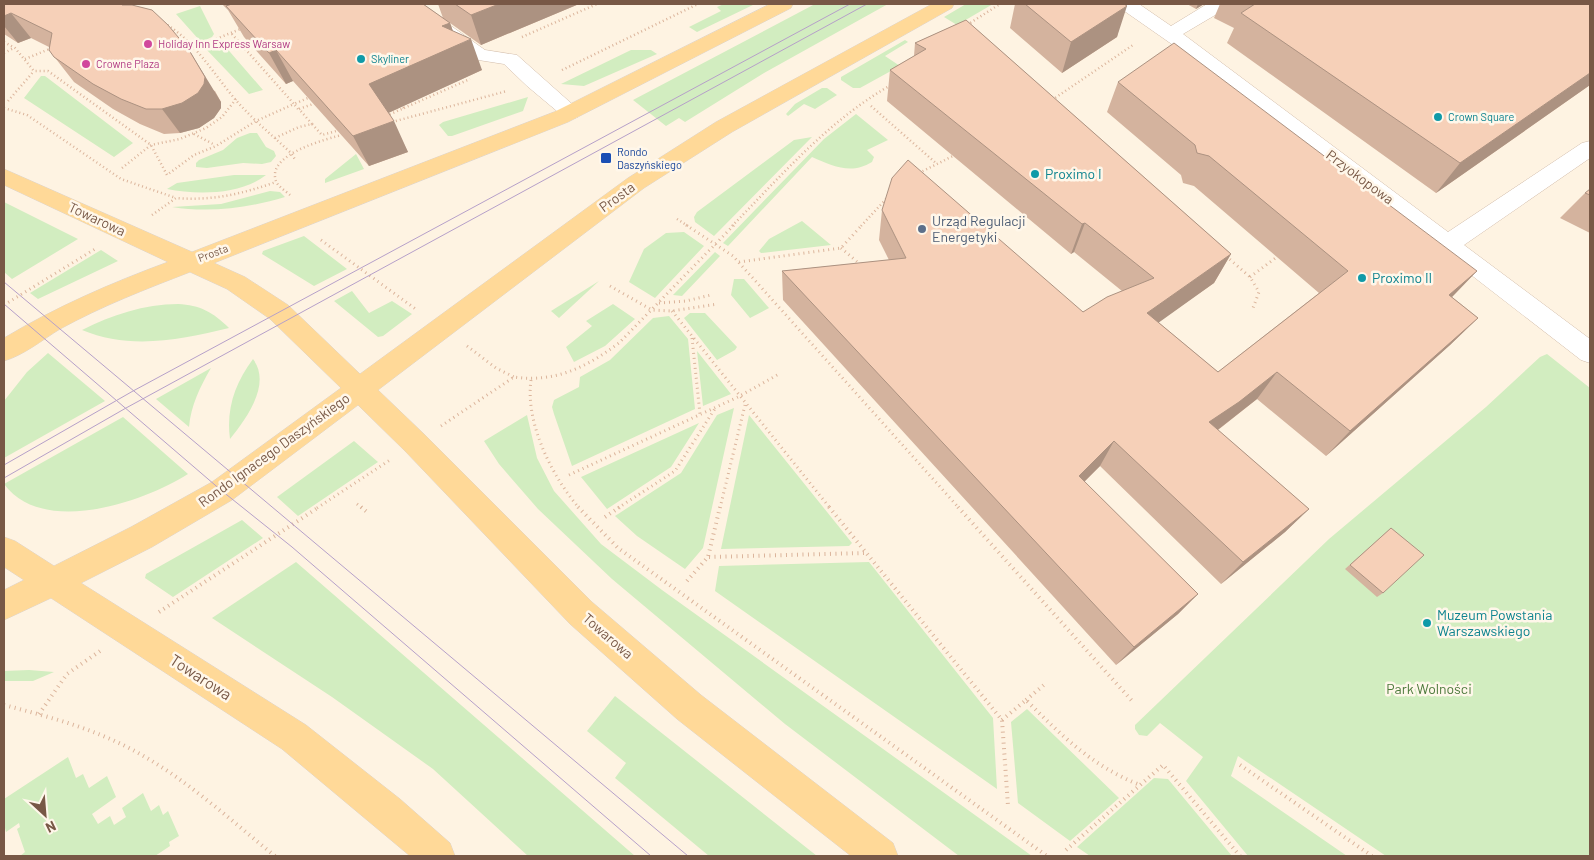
<svg xmlns="http://www.w3.org/2000/svg" width="1594" height="860" font-family="Barlow,sans-serif">
  <style>
    .green { fill: #d2edc0 }
    .lines { fill: none; stroke-linecap: round; stroke-linejoin: round }
    .minor-casing { stroke: #d2bcaa; stroke-width: 1 }
    .major-casing { stroke: #dcd4cf; stroke-width: 1 }
    .path-far2 { stroke: #dbb49b; stroke-width: 2.5; stroke-dasharray: 1 3; stroke-linecap: butt }
    .path-far1 { stroke: #dbb49b; stroke-width: 3; stroke-dasharray: 1 4; stroke-linecap: butt }
    .path { stroke: #dbb49b; stroke-width: 4; stroke-dasharray: 1 4.5; stroke-linecap: butt }
    .minor { fill: #fff; fill-rule: evenodd }
    .major { fill: #ffd998; fill-rule: evenodd }
    .tram { stroke: #b6a0c9; stroke-width: 1 }
    .wall { fill: #d4b39e }
    .shaded-wall { fill: #ac9281 }
    .building { fill: #f6d0b8; stroke: #ac9281 }
    .hotel-dot { fill: #d1479c; stroke: #fff7ea; stroke-width: 2 }
    .culture-dot { fill: #0f9aa8; stroke: #fff7ea; stroke-width: 2 }
    .transit-dot { fill: #1a4fb4; stroke: #fff7ea; stroke-width: 2 }
    .service-dot { fill: #5c6f8a; stroke: #fff7ea; stroke-width: 2 }
    .labels { text-anchor: middle; stroke-width: 5; stroke-linejoin: round; paint-order: stroke }
    .far-hotel-label { font-size: 11px; fill: #b23c85; stroke: #fff7ea; text-anchor: start }
    .far-culture-label { font-size: 11px; fill: #0d838f; stroke: #fff7ea; text-anchor: start }
    .far-transit-label { font-size: 11px; fill: #164399; stroke: #fff7ea; text-anchor: start }
    .far-street-label { font-size: 11px; fill: #785846; stroke: #fff7ea }
    .culture-label { font-size: 14px; fill: #0d838f; stroke: #fff7ea; text-anchor: start }
    .street-label { font-size: 14px; fill: #785846; stroke: #fff7ea }
    .service-label { font-size: 14px; fill: #4e5e75; stroke: #fff7ea; text-anchor: start }
    .park-label { font-size: 14px; fill: #4c793b; stroke: #fff7ea }
    .near-street-label { font-size: 16px; fill: #785846; stroke: #fff7ea }
  </style>
  <rect width="100%" height="100%" fill="#fef3e2"/>
  <path class="green" d="M724,4h31l-58,28 -8,-5 32,-16 -4,-4z
    M815,4h73l-124,69 -79,49 -6,-4 -13,8 -33,-26z
    M966,4h27l-36,21 -13,-8z
    M200,6l14,28 -2,3 -11,5 -25,-28z
    M905,40l3,2 -23,14 15,10 -40,22h-7l-12,-8v-3z
    M219,44l5,1 39,45 -14,4 -43,-45z
    M631,50h20l6,4 -73,32 -23,-2z
    M41,76h4l88,67 -19,14 -90,-59z
    M822,88h5l10,7 -22,14 -11,-5 -16,12 -2,-2 9,-10z
    M528,97l-5,14 -71,25h-4l-9,-11 4,-3z
    M856,114l32,26 -21,10 7,7 -2,5c-21,13 -39,4 -60,-5l-84,89 -5,-3 101,-104z
    M250,133h7l9,14 8,4 2,5 -5,6 -9,2 -19,-1 -36,5 -11,-1v-4l3,-3 24,-10 14,-12z
    M812,137l-98,99 -19,-14 -1,-5 3,-5 97,-72z
    M356,154l8,15 -39,14v-4z
    M234,175h32c-25,20 -69,20 -99,14l10,-6z
    M270,191l10,1 5,5c-36,11 -76,16 -113,10l49,-3z
    M4,202l74,37 -66,40 -8,-7z
    M802,221l29,24 -70,8 -2,-2 10,-12z
    M684,232l20,14 -49,52 -26,-16 15,-33 22,-16z
    M304,236l43,33 -33,17 -52,-32 1,-3z
    M101,250l17,11 -80,38 -8,-6z
    M715,252l5,4 -38,40 -9,-1z
    M734,279h10l25,29 -19,10 -19,-23z
    M599,281l-40,37 -8,-7z
    M352,291l17,22 23,-12 20,13 -29,22 -5,1 -44,-36z
    M178,304c22,1 35,8 51,24 -48,12 -100,22 -147,2 30,-15 62,-26 96,-26z
    M613,304l22,15 -30,27 -31,16 -8,-15 26,-21 -6,-5z
    M690,313h15l32,34 -2,3 -18,10 -33,-42z
    M669,316l19,23 7,70 -123,57 -18,-52 -2,-7 2,-7 25,-13 1,-10 30,-17 43,-42z
    M697,351l34,43 -28,12z
    M48,353l57,48 -101,57v-57l23,-29z
    M1547,354l43,34v468h-204l-148,-100 -7,20 116,80h-99l-62,-75 17,-24 -43,-34 -13,13 -8,-1 -4,-6v-4l194,-186 157,-132 54,-50z
    M253,359c19,25 -7,60 -23,80 -4,-30 5,-56 23,-80z
    M211,368c-11,19 -20,37 -22,59l-33,-28z
    M734,408l-31,140 -18,21 -48,-33 -22,-20 66,-43 36,-58z
    M527,415l10,43 17,33 47,53 61,46 370,266h-73l-174,-132 -173,-145 -74,-70 -39,-45 -15,-23z
    M749,415l103,128 -3,3 -128,3z
    M123,417l65,57c-44,28 -145,63 -184,10z
    M699,423l-28,44 -64,42 -26,-32z
    M354,441l24,21 -80,54 -21,-19z
    M242,520l21,18 -90,59 -28,-19 1,-4z
    M296,562l339,294h-107l-95,-87 -101,-72 -120,-79z
    M869,562l124,156 4,71 -282,-198 4,-25z
    M29,670l25,2 -21,9h-29v-10z
    M615,696l202,160h-108l-94,-78 11,-15 -39,-32z
    M1027,709l92,89 -49,43 -52,-38 -7,-81z
    M68,757l8,21 7,-4 6,14 18,-12 9,21 -24,17 6,10 12,-8 4,9 12,-8 -4,-9 21,-15 8,18 8,-6 4,10 5,-4 11,25 -10,6 1,4 -15,10h-135l5,-4 -8,-23 3,-2 -1,-4 -13,9 -2,-8v-25z
    M1154,778l14,1 64,77h-142l-13,-9z"/>
  <g class="lines">
    <g class="minor-casing">
      <path id="minor" d="M399,4h21l65,46 32,5 64,57 -3,5 -7,2 -7,-2 -37,-31 -23,-22 -32,-5 -71,-51z
        M1118,4h21l32,22 36,-22h22l-2,4 -44,26 265,198 134,-89 8,-2v17l-126,87 126,94v24l-9,-3 -395,-306 -66,-46z"/>
    </g>
    <g class="major-casing">
      <path id="major" d="M770,4h23l-2,4 -223,114 -354,141 31,14 43,28 72,69 268,-196 88,-56 216,-118h22l-2,4 -220,124 -88,56 -266,202 47,45 167,167 109,93 192,148 5,13h-47l-174,-137 -107,-95 -165,-173 -47,-46 -126,95 -80,47 -71,36 225,142 94,74 50,44 5,13h-45l-128,-107 -231,-151 -47,22v-30l20,-10 -20,-13v-30l11,4 39,25 77,-39 81,-45 129,-94 -71,-69 -43,-30 -37,-17c-44,17 -88,34 -130,57 -18,11 -36,26 -56,32v-23c52,-31 107,-55 164,-76l-164,-77v-16l188,83 362,-140z"/>
    </g>
    <path class="path-far2" d="M164,23c31,18 48,49 71,76 17,20 37,36 56,54l5,8
      M967,25l33,-21
      M522,37l75,-33
      M4,42l11,6 19,23h14l103,74 16,30 27,-20 22,-9 40,-25 38,-17 -63,-71
      M194,48l49,-20
      M4,53l10,-5
      M25,59l27,-11
      M562,70l136,-66
      M1052,100l81,-55
      M8,101l26,-30
      M871,106l66,58
      M4,108l23,7 94,64 55,19
      M404,108l66,-29
      M298,109l-4,-5 14,-6
      M386,116l18,-8 -2,-2
      M392,122l115,-31
      M312,124l-13,-15 14,-5
      M194,134l21,11
      M275,138l24,-11 13,-3 10,11 18,-5
      M122,168l29,-23 29,-6 26,-11 16,-11 14,-18
      M919,173l34,-17
      M290,195c-4,-4 -12,-8 -14,-14 -10,-27 51,-42 69,-47
      M152,215l24,-17c36,3 66,-4 100,-16
      M677,219l11,7
      M732,226c49,-50 97,-106 159,-141
      M861,226l26,-28"/>
    <path class="path-far1" d="M686,225l47,31 226,252
      M321,240l96,70
      M841,248l21,18
      M1226,256l24,21 9,15 -6,16
      M739,262l102,-14 21,-23
      M1250,277l27,-20
      M610,286l42,24 20,1 46,-7
      M659,303l27,-2 25,-6
      M4,305l91,-56
      M672,311l158,197
      M692,338l8,76
      M467,346l29,22 18,9
      M531,380c-6,43 21,96 48,128
      M441,426l73,-49c41,6 73,-10 105,-34l115,-118
      M569,475l169,-78 41,-23
      M357,504l5,4
      M317,508l73,-48
      M618,508l57,-37 41,-64
      M720,508l25,-103"/>
    <path class="path" d="M361,507l6,5
      M578,507l40,41 429,308
      M829,507l173,213 6,86
      M958,507l175,195
      M605,517l15,-10
      M709,557l156,-4
      M687,581l21,-24 12,-50
      M159,612l160,-105
      M1026,700l19,-16
      M4,705c42,11 84,22 123,42 55,28 101,71 148,109
      M39,714l28,-40 33,-23
      M1002,720l24,-20c36,36 66,66 114,85
      M1240,765l132,91
      M1066,850l97,-85 77,91"/>
    <use href="#minor" class="minor"/>
    <use href="#major" class="major"/>
    <path class="tram" d="M4,282l684,574
      M4,304l218,187 70,56 359,309
      M4,465l129,-74 717,-387
      M4,478l122,-70 741,-404"/>
  </g>
  <path class="wall" d="M4,4l211,87 6,11v6l-7,10 -15,10 -19,5 -16,1 -24,-10 -27,-15 -39,-27 -25,-32v-3l-18,-9 -13,5 -14,-9z
    M222,4h201l20,14 -5,-14h141l-98,41 -31,-22 3,8 29,39 -94,43 20,39 -39,14 -76,-85 -7,3 -42,-47 -16,-27z
    M1015,4h109l-7,33 -55,36 -52,-45z
    M1187,4h17l-8,5z
    M1220,4h370v81l-154,108 -209,-150 7,-15 -20,-10z
    M966,20l265,234 -17,29 -56,39 60,50 101,-79 -125,-107 -11,-3 -2,-8 -74,-63 11,-30 359,189 -25,26 26,21 -28,27 -124,111 -69,-57 -39,31 91,79 -24,23 -64,52 -121,-118 -16,16 114,112 -20,20 -62,51 -333,-365 -1,-29 107,-11 -10,-20 3,-30 201,102 39,-21 -48,-39 -3,2 -184,-153 3,-31 24,-14 1,-13z
    M1590,189v44l-30,-15 25,-25z
    M1391,528l-8,65 -6,4 -32,-28z"/>
  <path class="shaded-wall" d="M499,4h80l-98,41 -10,-30z
    M1198,4h6l-8,5z
    M1127,6l-10,31 -55,36 9,-31z
    M11,13l20,25 -13,5 -14,-17v-10z
    M450,23l8,22 13,-6 11,31 -98,45 -15,-31 73,-58z
    M189,50l32,52v6l-7,10 -15,10 -19,5 -18,-24z
    M276,50l17,31 -7,3 -17,-31z
    M1590,73v12l-154,108 24,-30z
    M394,121l14,31 -39,14 -16,-30z
    M1085,223l-11,29 -3,2 11,-30z
    M1231,254l-17,29 -81,58 14,-28z
    M1477,271l-27,28 -1,-4z
    M1478,318l-28,27 -124,111 24,-25z
    M1277,372l-20,27 -37,29 -29,19 18,-25z
    M1114,441l-14,25 -34,34 13,-24z
    M1309,509l-24,23 -64,52 22,-22z
    M1198,594l-20,20 -62,51 18,-18z"/>
  <path class="building" d="M4,4h117l1,1h10l20,5 16,15 21,25 16,27 -1,7 -6,9 -16,10 -20,6h-16l-25,-10 -28,-15 -39,-27 -5,-7 3,-17 -41,-20 -7,3z
    M232,4h191l27,19 -8,3 29,13 -102,45 25,37 -41,15 -77,-86 -7,3 -43,-47z
    M455,4h44l-28,11z
    M1025,4h99l3,2 -56,36z
    M1255,4h335v69l-130,90 -219,-150z
    M966,20l265,234 -84,59 71,59 130,-101 -139,-115 -12,-3 -2,-8 -77,-63 56,-39 303,228 -28,24 29,23 -128,113 -73,-59 -38,30 -30,20 100,87 -66,53 -129,-121 -35,35 119,118 -64,53 -352,-376 124,-13 -24,-48 10,-32 16,-18 175,152 24,-15 47,-19 -69,-55 -3,1 -192,-154 36,-21 -11,-6z
    M1590,189v6l-5,-2z
    M1391,528l33,27 -41,38 -33,-28z"/>
  <g class="hotel-dot">
    <circle cx="148" cy="44" r="5"/>
    <circle cx="86" cy="64" r="5"/>
  </g>
  <g class="culture-dot">
    <circle cx="361" cy="59" r="5"/>
    <circle cx="1438" cy="117" r="5"/>
    <circle cx="1035" cy="174" r="5"/>
    <circle cx="1362" cy="278" r="5"/>
    <circle cx="1427" cy="623" r="5"/>
  </g>
  <rect class="transit-dot" x="600" y="152" width="12" height="12" rx="2.5"/>
  <circle class="service-dot" cx="922" cy="229" r="5"/>
  <g class="labels">
    <g class="far-hotel-label">
      <text x="158" y="48">Holiday Inn Express Warsaw</text>
      <text x="96" y="68">Crowne Plaza</text>
    </g>
    <g class="far-culture-label">
      <text x="371" y="63">Skyliner</text>
      <text x="1448" y="121">Crown Square</text>
    </g>
    <g class="far-transit-label">
      <text x="617" y="156">Rondo<tspan x="617" dy="13">Daszyńskiego</tspan></text>
    </g>
    <g class="far-street-label">
      <text transform="translate(213 253) rotate(-21)" y="4">Prosta</text>
    </g>
    <g class="culture-label">
      <text x="1045" y="179">Proximo I</text>
      <text x="1372" y="283">Proximo II</text>
      <text x="1437" y="620">Muzeum Powstania<tspan x="1437" dy="16">Warszawskiego</tspan></text>
    </g>
    <g class="street-label">
      <text transform="translate(1360 177) rotate(37)" y="5">Przyokopowa</text>
      <text transform="translate(617 197) rotate(-36)" y="5">Prosta</text>
      <text transform="translate(97 219) rotate(25)" y="5">Towarowa</text>
      <text transform="translate(274 450) rotate(-36)" y="5">Rondo Ignacego Daszyńskiego</text>
      <text transform="translate(608 636) rotate(41)" y="5">Towarowa</text>
    </g>
    <g class="service-label">
      <text x="932" y="226">Urząd Regulacji<tspan x="932" dy="16">Energetyki</tspan></text>
    </g>
    <g class="park-label">
      <text x="1429" y="694">Park Wolności</text>
    </g>
    <g class="near-street-label">
      <text transform="translate(201 677) rotate(33)" y="6">Towarowa</text>
    </g>
  </g>
  <rect width="1594" height="860" fill="none" stroke="#785846" stroke-width="10"/>
  <g transform="translate(45 815) rotate(154)" stroke="#fff7ea" stroke-width="4" paint-order="stroke">
  <path d="M0-4L9 19L0 12L-9 19Z" fill="#785846"/>
  <text y="-8" font-size="14" font-weight="bold" text-anchor="middle" fill="#785846">N</text>
  </g>
</svg>
